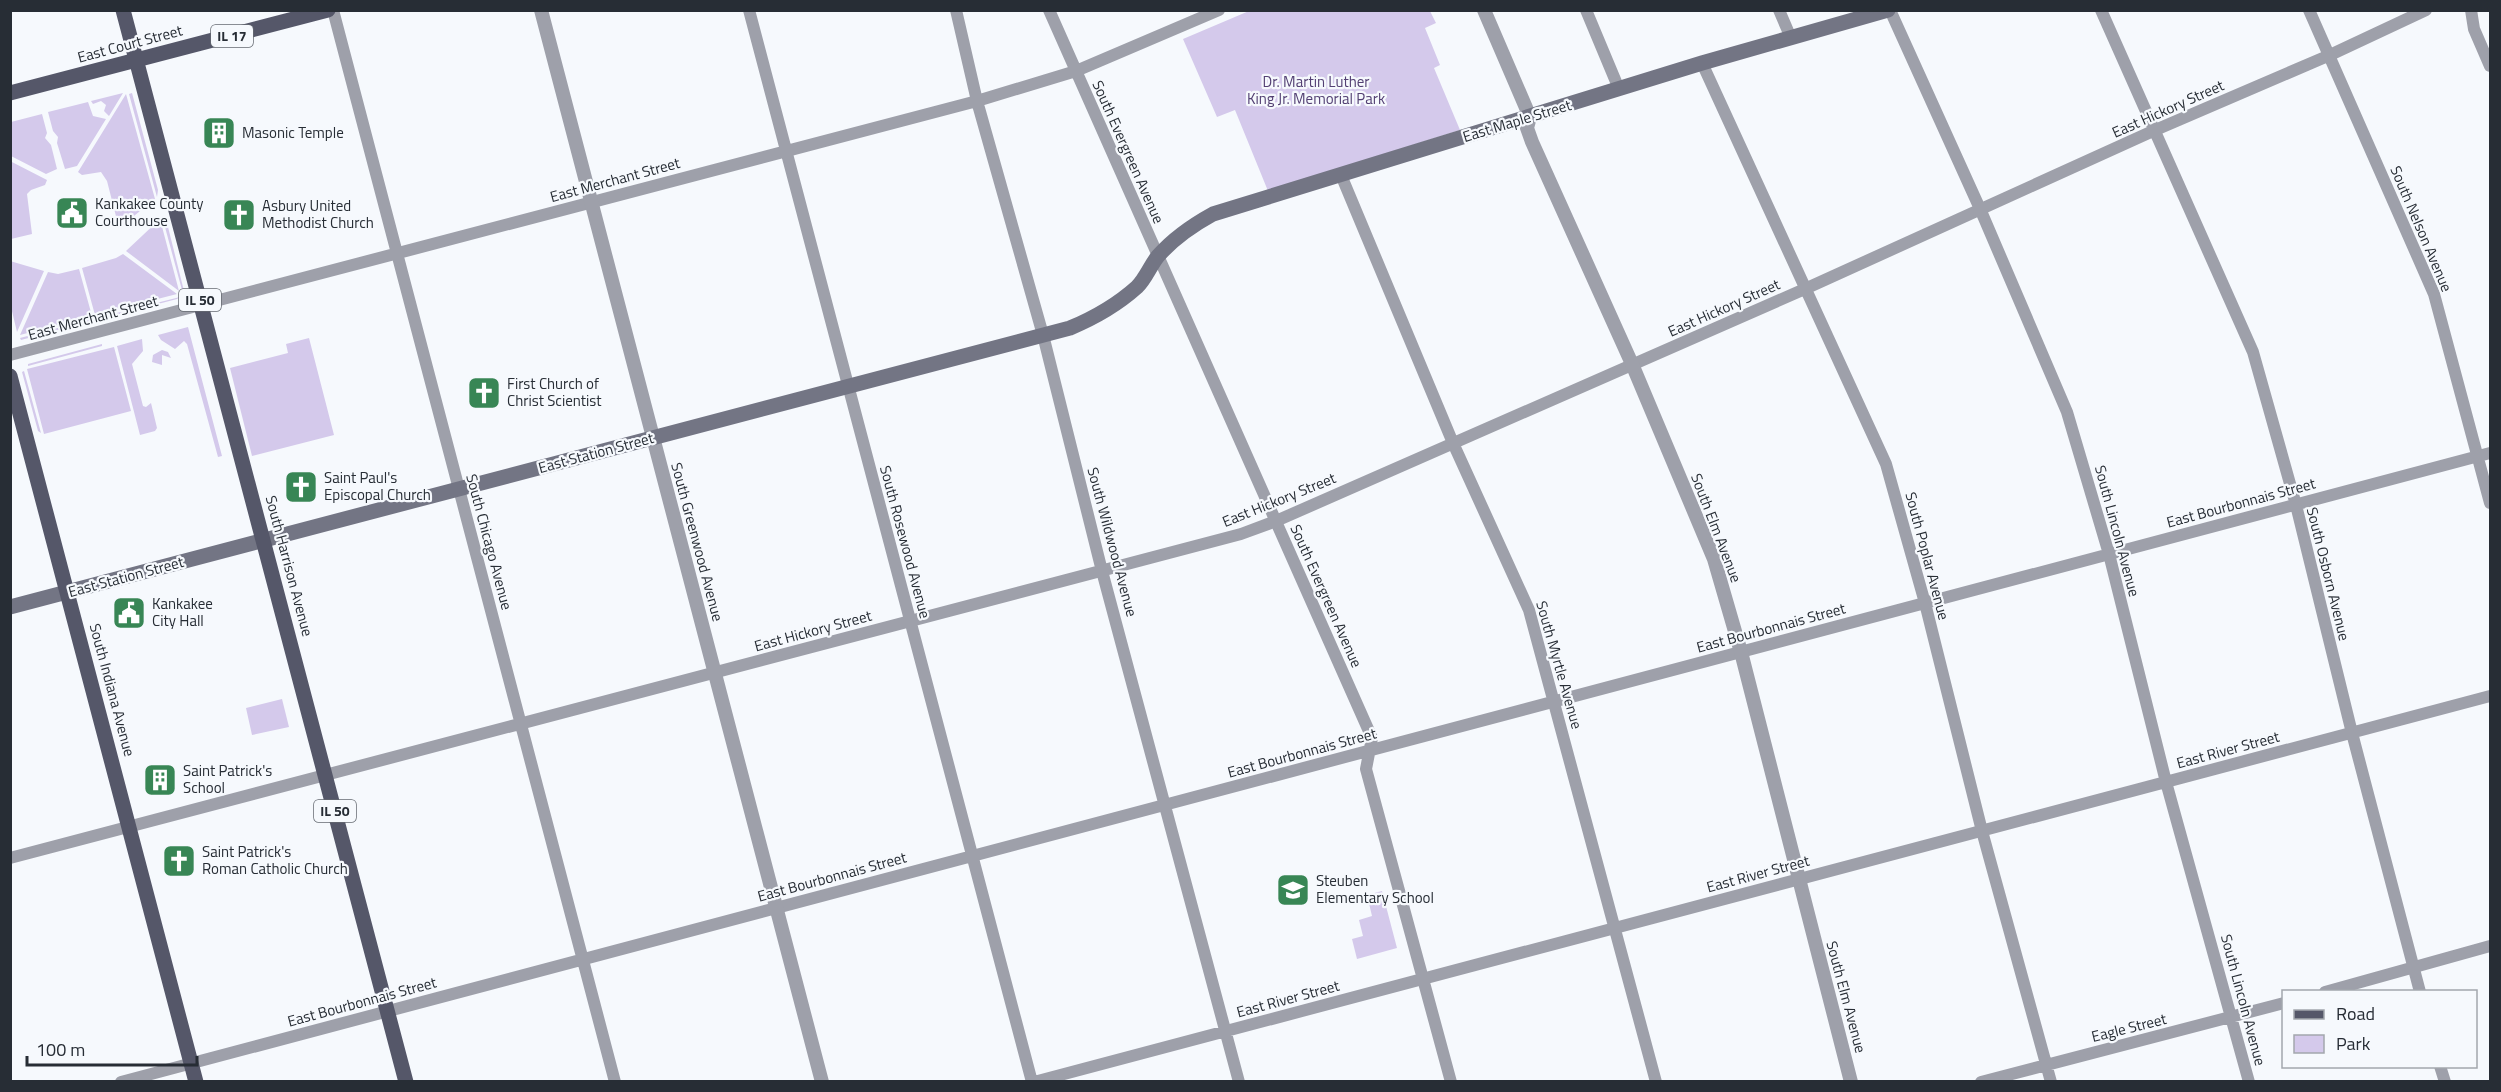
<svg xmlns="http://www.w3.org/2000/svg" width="2501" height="1092" font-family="'Titillium Web',sans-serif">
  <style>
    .green { fill: #d4c9eb }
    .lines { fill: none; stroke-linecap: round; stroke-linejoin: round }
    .minor { stroke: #9ea0aa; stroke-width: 12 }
    .tertiary { stroke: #9ea0aa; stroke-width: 14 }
    .secondary { stroke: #737584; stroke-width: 15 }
    .primary { stroke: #555769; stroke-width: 15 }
    .labels { text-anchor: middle; stroke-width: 4.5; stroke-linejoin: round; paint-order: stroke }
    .shield { fill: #f6f9fd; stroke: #656a71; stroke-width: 1.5 }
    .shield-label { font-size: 14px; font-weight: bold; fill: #272d35 }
    .street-label { font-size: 15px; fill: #272d35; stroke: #f6f9fd }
    .park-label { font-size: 15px; fill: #534073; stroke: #f6f9fd }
    .poi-label { font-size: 15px; fill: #272d35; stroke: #f6f9fd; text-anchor: start }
  </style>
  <rect width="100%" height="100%" fill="#f6f9fd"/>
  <path class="green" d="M1249,11h181l6,12 -11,5 15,37 -6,3 26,62 -192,61 -33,-81 -18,7 -34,-78z
    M123,93l-14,23 -5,-5 2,-6 -5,-4 -8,3 -2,-3z
    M132,93l26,97 -1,7 -28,-103z
    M126,94l29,105 -36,29 -12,-47 -6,-9 -19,3 -4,-3z
    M88,102l5,14 13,3 -29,47 -12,3 -8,-26 1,-6 -5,-6 -5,-19z
    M42,114l5,19 -2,5 6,7 6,24 -11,5 -35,-18v-34z
    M10,161l37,19 -2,5 -14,5 -4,4 5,40 -21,5z
    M162,216l4,3 18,72 -2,-1z
    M160,219l19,72 -53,-40z
    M123,254l54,40 -82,21 -13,-47 34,-10z
    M10,261l34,10 -27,61 -6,-25z
    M79,269l13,47 -72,19 28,-63 10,2z
    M180,297l-3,2 -80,21v-2z
    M91,319l1,2 -71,19 -1,-2z
    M188,327l34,129 -4,1 -31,-113 -3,-3 -9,8 -14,-9 -3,-5z
    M309,338l25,97 -82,21 -22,-88 58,-15 -2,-9z
    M142,339l1,12 -11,13 11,42 3,1 5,-4 6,25 -2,3 -15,4 -23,-89z
    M102,344v2l-74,20v-2z
    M114,347l17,64 -87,23 -17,-65z
    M162,350l6,2 3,6 -9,-3v10l-10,-3 1,-7z
    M24,371l17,62 -3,-2 -16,-59z
    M282,699l7,28 -37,8 -6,-27z
    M1382,891l15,57 -40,11 -5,-20 11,-3 -4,-16 13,-4 -5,-21z"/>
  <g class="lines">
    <path class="minor" d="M333,10l282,1072
      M749,10l283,1072
      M956,10l21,91 66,234 59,236 137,511
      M1049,10l323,728 -6,31 85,313
      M1586,10l33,79
      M1779,10l12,28
      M1890,10l91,201 86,201 42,142 57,228 83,300
      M2101,10l152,342 43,153 56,228 68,259
      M2309,10l125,284 56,209
      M2471,10l3,19 16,37
      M1702,63l184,401 39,139 57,228 69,251
      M1341,175l112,268 76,167 127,472
      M10,355l967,-254 99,-30 143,-61
      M10,858l1231,-324 35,-13 531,-233 346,-157 177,-76 96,-45
      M2325,992l165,-46
      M2440,1066l5,16
      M121,1082l2369,-629
      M1034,1082l1456,-386
      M1981,1082l303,-79"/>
    <path class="tertiary" d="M541,10l281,1072
      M1484,10l46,107 -3,11 5,14 100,222 82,195 27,93 110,430"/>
    <path class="secondary" d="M10,607l1060,-279c24,-10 47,-23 67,-41 9,-9 13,-21 21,-31 15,-17 35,-31 55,-42l489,-151 186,-53"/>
    <path class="primary" d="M123,10l283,1072
      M10,93l318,-83
      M10,376l186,706"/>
  </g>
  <defs>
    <g id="building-square" transform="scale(1.725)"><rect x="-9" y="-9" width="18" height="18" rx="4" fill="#388655" stroke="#f6f9fd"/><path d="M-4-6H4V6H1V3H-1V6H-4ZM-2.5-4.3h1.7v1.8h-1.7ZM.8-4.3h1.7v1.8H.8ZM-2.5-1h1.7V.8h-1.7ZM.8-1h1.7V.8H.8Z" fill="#fff"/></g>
    <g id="civic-square" transform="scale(1.725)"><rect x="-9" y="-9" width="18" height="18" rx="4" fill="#388655" stroke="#f6f9fd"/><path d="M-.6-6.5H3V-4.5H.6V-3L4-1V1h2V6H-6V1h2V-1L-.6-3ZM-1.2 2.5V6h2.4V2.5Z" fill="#fff"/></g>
    <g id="church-square" transform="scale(1.725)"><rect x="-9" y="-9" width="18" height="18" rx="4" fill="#388655" stroke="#f6f9fd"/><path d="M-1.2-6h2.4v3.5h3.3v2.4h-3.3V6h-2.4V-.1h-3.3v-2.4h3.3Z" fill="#fff"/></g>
    <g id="school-square" transform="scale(1.725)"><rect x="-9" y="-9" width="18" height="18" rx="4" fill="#388655" stroke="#f6f9fd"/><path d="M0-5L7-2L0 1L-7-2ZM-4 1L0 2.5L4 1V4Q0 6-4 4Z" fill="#fff"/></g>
  </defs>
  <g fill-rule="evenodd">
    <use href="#building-square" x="219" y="133"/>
    <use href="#civic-square" x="72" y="213"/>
    <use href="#church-square" x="239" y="215"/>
    <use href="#church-square" x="484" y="393"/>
    <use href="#church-square" x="301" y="487"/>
    <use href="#civic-square" x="129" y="613"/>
    <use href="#building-square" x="160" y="780"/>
    <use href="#church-square" x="179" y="861"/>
    <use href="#school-square" x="1293" y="890"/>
  </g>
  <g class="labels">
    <g class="shield">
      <rect x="211" y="25" width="42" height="22" rx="4.5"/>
      <rect x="179" y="289" width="42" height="22" rx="4.5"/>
      <rect x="314" y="800" width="42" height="22" rx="4.5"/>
    </g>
    <g class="shield-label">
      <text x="232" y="41">IL 17</text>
      <text x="200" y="305">IL 50</text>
      <text x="335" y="816">IL 50</text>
    </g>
    <g class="street-label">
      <text transform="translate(130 44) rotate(-15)" y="5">East Court Street</text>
      <text transform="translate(2168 109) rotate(-24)" y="5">East Hickory Street</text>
      <text transform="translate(1517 121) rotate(-17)" y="5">East Maple Street</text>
      <text transform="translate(1128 152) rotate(66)" y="5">South Evergreen Avenue</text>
      <text transform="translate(615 180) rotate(-15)" y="5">East Merchant Street</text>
      <text transform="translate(2421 229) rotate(67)" y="5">South Nelson Avenue</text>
      <text transform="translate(1724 308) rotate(-24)" y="5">East Hickory Street</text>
      <text transform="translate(93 318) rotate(-15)" y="5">East Merchant Street</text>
      <text transform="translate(596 453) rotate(-15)" y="5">East Station Street</text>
      <text transform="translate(1279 500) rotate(-22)" y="5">East Hickory Street</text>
      <text transform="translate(2241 503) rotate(-15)" y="5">East Bourbonnais Street</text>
      <text transform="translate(1716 528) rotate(69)" y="5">South Elm Avenue</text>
      <text transform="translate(2117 531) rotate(75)" y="5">South Lincoln Avenue</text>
      <text transform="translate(489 542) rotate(75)" y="5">South Chicago Avenue</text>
      <text transform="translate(697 542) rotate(75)" y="5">South Greenwood Avenue</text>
      <text transform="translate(905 542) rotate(75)" y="5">South Rosewood Avenue</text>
      <text transform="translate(1112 542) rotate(75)" y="5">South Wildwood Avenue</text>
      <text transform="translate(1927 556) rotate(75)" y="5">South Poplar Avenue</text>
      <text transform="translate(289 566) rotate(75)" y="5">South Harrison Avenue</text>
      <text transform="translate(2328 574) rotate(76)" y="5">South Osborn Avenue</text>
      <text transform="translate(126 577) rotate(-15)" y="5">East Station Street</text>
      <text transform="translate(1326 596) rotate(66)" y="5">South Evergreen Avenue</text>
      <text transform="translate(1771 628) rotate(-15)" y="5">East Bourbonnais Street</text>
      <text transform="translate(813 631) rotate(-15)" y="5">East Hickory Street</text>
      <text transform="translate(1559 665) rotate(74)" y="5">South Myrtle Avenue</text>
      <text transform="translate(112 690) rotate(75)" y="5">South Indiana Avenue</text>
      <text transform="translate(2228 750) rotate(-15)" y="5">East River Street</text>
      <text transform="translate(1302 753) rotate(-15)" y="5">East Bourbonnais Street</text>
      <text transform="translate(1758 874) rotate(-15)" y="5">East River Street</text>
      <text transform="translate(832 877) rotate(-15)" y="5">East Bourbonnais Street</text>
      <text transform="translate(1846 997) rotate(75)" y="5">South Elm Avenue</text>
      <text transform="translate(1288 999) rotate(-15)" y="5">East River Street</text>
      <text transform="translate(2243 1000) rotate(75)" y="5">South Lincoln Avenue</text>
      <text transform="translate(362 1002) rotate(-15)" y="5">East Bourbonnais Street</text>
      <text transform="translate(2129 1028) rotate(-14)" y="5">Eagle Street</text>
    </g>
    <g class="park-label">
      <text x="1316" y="87">Dr. Martin Luther<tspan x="1316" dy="17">King Jr. Memorial Park</tspan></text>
    </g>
    <g class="poi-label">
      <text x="242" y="138">Masonic Temple</text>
      <text x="95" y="209">Kankakee County<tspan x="95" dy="17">Courthouse</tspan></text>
      <text x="262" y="211">Asbury United<tspan x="262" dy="17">Methodist Church</tspan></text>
      <text x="507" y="389">First Church of<tspan x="507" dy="17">Christ Scientist</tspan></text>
      <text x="324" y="483">Saint Paul's<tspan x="324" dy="17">Episcopal Church</tspan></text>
      <text x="152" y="609">Kankakee<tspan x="152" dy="17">City Hall</tspan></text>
      <text x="183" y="776">Saint Patrick's<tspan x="183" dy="17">School</tspan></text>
      <text x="202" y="857">Saint Patrick's<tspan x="202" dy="17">Roman Catholic Church</tspan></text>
      <text x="1316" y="886">Steuben<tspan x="1316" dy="17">Elementary School</tspan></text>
    </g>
  </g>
  <rect width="2501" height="1092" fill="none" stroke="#272d35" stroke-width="24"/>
  <rect x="2282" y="990" width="195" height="78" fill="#f6f9fd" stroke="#a3a7ad" stroke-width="1.5"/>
  <rect x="2294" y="1010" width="30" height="9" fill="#555769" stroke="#a3a7ad" stroke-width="1.5"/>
  <text x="2336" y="1020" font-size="18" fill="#272d35">Road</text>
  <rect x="2294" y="1035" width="30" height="18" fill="#d4c9eb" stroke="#a3a7ad" stroke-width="1.5"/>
  <text x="2336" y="1050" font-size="18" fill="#272d35">Park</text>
  <path d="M27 1056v9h170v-9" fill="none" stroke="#272d35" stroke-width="3"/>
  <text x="36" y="1056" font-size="18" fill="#272d35" stroke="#f6f9fd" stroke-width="4.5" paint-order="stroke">100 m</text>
</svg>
